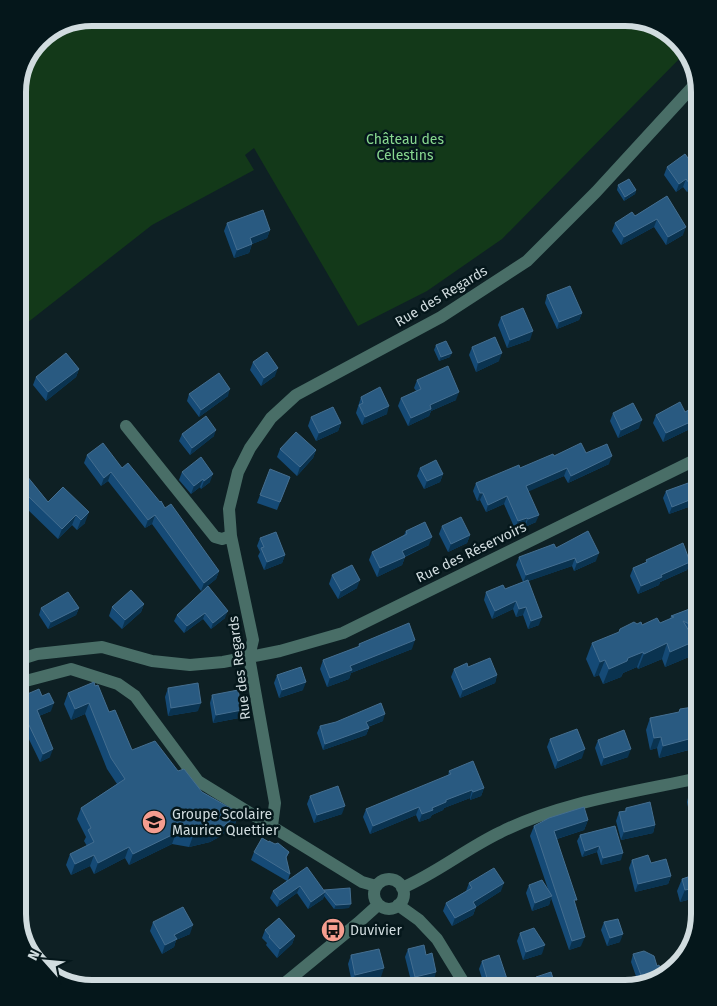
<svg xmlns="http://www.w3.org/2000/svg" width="717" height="1006" font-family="'Fira Sans',sans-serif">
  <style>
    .green { fill: #133919 }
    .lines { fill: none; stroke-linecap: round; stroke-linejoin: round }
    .minor { stroke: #496e67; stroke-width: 12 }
    .wall { fill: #154a76 }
    .shaded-wall { fill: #0a3350 }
    .building { fill: #295a81; stroke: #446e90 }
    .labels { text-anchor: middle; stroke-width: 5; stroke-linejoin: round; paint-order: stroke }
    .park-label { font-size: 14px; fill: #88d890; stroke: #05171b }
    .street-label { font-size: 14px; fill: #d1dcdf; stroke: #05171b }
    .poi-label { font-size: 14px; fill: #d1dcdf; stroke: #05171b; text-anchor: start }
    .rim { fill: none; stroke: #d1dcdf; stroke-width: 6 }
  </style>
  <rect width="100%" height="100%" fill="#0e2024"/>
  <path class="green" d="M93,18h536l33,10 24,24 -184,187 -75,52 -69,35 -104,-178 -9,7 9,15 -102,55 -134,105v-243l25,-51z"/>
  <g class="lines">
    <path class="minor" d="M126,426l89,111 7,2 9,-3
      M18,660l19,-6 65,-7 50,14 38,4 33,-3 57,-11 63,-18 356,-175
      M18,683l53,-14 47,15 17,12 63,85 164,101 14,4
      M272,826l3,-23 -26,-146 4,-17 -22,-104 -2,-27 9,-37 12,-24 21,-30 25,-23 145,-78 86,-56 69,-69 101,-110
      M374 894a15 15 0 1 1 30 0a15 15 0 1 1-30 0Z
      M402,888c35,-15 65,-40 99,-56 60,-30 134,-40 198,-54
      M398,905l21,15 18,19 30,49
      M279,988l79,-65 20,-18"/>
  </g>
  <path class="wall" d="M700,121v26l-2,1 -9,-14 3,-8z
    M667,167l33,7v7l-2,3 -11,8 -4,-5 -7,5 -12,-17z
    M618,185l18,5 -1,4 -11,7 -7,-11z
    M667,196l16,39 -17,10 -12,-18 -33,18 -9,-14 3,-8 20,-7z
    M227,223l43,7 -3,8 -15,6 -3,9 -15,5 -10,-27z
    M547,295l35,18 -3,7 -22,9 -12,-26z
    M501,317l29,23 -23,8 -9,-23z
    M436,345l14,12 -11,4 -5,-11z
    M472,347l27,14 -23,11 -7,-17z
    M253,362l22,14 -14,10 -11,-16z
    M79,369l-3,8 -30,24 -13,-16 3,-8z
    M417,380l39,20 -25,11 -2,5 -21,10 -10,-20 3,-8 15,-7 -2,-3z
    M189,394l39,2 -29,21 -12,-16z
    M361,397l26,17 -25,11 -6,-12z
    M700,404v30l-2,1 -4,-8 -31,15 -10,-19 3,-8 29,-3z
    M613,413l26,15 -21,10 -8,-17z
    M311,417l30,6 -3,8 -22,10 -8,-15z
    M182,434l32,2 -24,19 -11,-14z
    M280,449l36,1 -3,8 -16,18 -20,-19z
    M586,453l23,11 -41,19 -4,-7 -36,15 8,31 -11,5v-2l-10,4 -11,-25 -18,8 -6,-12 -3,1 -4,-10 3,-8 78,-27z
    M87,455l35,13 43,40 54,63 -3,8 -15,12 -49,-67 -7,4 -37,-47 -7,5 -17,-23z
    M18,465l30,37 15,-15 22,36 -8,7 -5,-5 -14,14 -35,-34 -5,5z
    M420,468l23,6 -3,8 -16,7 -7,-13z
    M182,472l28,10 -9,7 -1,-2 -9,7 -12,-14z
    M700,476v29l-5,2 -1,-2 -25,9 -6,-16 3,-7 23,-8 1,-4z
    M290,477l-13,33 -20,-7 3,-8z
    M442,526l28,9 -3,8 -19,9 -9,-18z
    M406,531l23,14 -24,12 -3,8 -25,12 -8,-17 3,-8 32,-17z
    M260,538l25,17 -3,8 -18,7 -6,-14 2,-4 -3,-6z
    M556,548l40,13 -22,10 -2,-5 -44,15 11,44 -11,4 -5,-14 -7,2 -3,-8 -21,10 -8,-19 2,-8 19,-3 18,-7 -7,-17 3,-8z
    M646,560l44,2 -3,8 -27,12 -1,3 -21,9 -8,-18 3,-8 13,-6z
    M332,575l25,13 -19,11 -9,-15z
    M208,586l17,32 -14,11 -8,-10 -19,14 -10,-12 3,-6z
    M144,604l-3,8 -19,17 -13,-13 3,-9z
    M700,605v41l-6,-2 -5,13 -24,10 -3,-8 -24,10 -1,-2 -14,6 -2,4 -18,7 -4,-9 -5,2 -8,-18 6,-16 50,-18 18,-2 10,-4 1,-3z
    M41,608h38l-3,7 -28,14 -9,-14z
    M359,644l53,5 -61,24 -2,6 -22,8 -7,-18 3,-9 35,-13z
    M468,667l29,8 -2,8 -35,15 -9,-21 3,-8z
    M277,675l26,15 -24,8 -5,-15z
    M95,686l14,26 23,38 46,21 24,21 37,21 -4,11 -14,12 -11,6 -21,5 -17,-3 -43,21 -4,-7 -31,16 -4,-8 -19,9 -5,-10 4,-11 17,-8 -3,-5 2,-4 -9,-18 4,-11 36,-24 -10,-15 -22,-55 -14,6 -7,-16 4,-11z
    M168,688l30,23 -30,5 -3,-19z
    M212,695l27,23 -26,5 -3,-20z
    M42,696l9,15 -12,5 11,41 -10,5 -17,-35 -5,2v-31z
    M700,706v41l-41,11 -2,-10 -7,2 -4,-20 4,-12 29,-6z
    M383,721l-15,6 1,1 -3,7 -43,15 -6,-17 3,-7z
    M550,739l32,19 -27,11 -8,-22z
    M598,740l30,17 -27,9 -6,-18z
    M449,771l35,17 -3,8 -11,4v-2l-26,10 -1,2 -11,5 -2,3 -11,4 -3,-7 -46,19 -7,-17 3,-8 82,-33z
    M700,791v28l-9,3 -4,-20 2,-8z
    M310,796l32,18 -28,9 -7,-19z
    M626,808l29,17 -2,8 -32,7 -5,-19 3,-9 6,-1z
    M588,820l-4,10 -27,9 18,65 6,42 -12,4 -18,-52 -2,7 -17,6 -6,-18 3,-8 20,7 -19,-56 4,-10z
    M615,826l6,34 -20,5 -4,-13 -15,5 -5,-16 3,-6z
    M269,842l20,10 -3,7 4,15 -2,6 36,10 25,18 -15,1 -10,-13 -1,3 -15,10 -11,-16 -20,14 -7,-9 3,-7 14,-10 -36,-21 3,-8z
    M698,857h2v45l-8,2 -1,-5 -11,3 -3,-11 5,-12 13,-5 -1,-5z
    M632,860l19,3 20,13 -3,8 -33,8 -6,-24z
    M469,883l32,8 -25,16 -3,8 -21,11 -9,-15 3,-8 20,-12z
    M153,922l37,12 -14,6 -2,7 -12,7 -12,-23z
    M604,922l16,20 -13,4 -6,-16z
    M265,930l30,6 -3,8 -15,14 -11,-13 1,-2 -5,-5z
    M520,933l22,21 -19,6 -6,-19z
    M408,949l18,6 8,25 -22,5 -7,-28z
    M633,954l29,24 -23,7 -8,-23z
    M351,955l30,22 -29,6 -4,-19z
    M482,961l28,27h-25l-6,-19z
    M536,977l20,11h-22l-1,-3z"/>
  <path class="shaded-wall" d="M700,177v4l-2,3 -11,8 3,-8z
    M686,179l-3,8 -7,5 3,-8z
    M636,190l-1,4 -11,7 1,-4z
    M657,219l-3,8 -33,18 3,-8z
    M686,227l-3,8 -17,10 2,-8z
    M270,230l-3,8 -20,8 5,-2 -3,9 -15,5 3,-8 13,-12z
    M582,313l-3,7 -22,9 2,-7z
    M533,331l-3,9 -23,8 3,-8z
    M452,353l-2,4 -11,4 2,-4z
    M502,353l-3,8 -23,11 2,-9z
    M278,368l-3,8 -14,10 3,-8z
    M79,369l-3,8 -30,24 2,-9z
    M230,389l-2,7 -29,21 2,-7z
    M459,392l-3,8 -25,11 -2,5 -21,10 3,-8 19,-13z
    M389,406l-2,8 -25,11 3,-8z
    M697,419l-3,8 -31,15 3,-9z
    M642,420l-3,8 -21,10 3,-8z
    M341,423l-3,8 -22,10 3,-8z
    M216,430l-2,6 -24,19 2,-7z
    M316,450l-3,8 -16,18 3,-9z
    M612,456l-3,8 -41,19 3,-7z
    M567,468l-3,8 -41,18 3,-8z
    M111,472l-3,9 -7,5 3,-8z
    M213,474l-3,8 -9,7 3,-8z
    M443,474l-3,8 -16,7 3,-8z
    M203,479l-3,8 -9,7 3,-8z
    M480,493h3l-3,7 -3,1z
    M27,495l-4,10 -5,5 3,-11z
    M507,496l-3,8 -18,8 2,-7z
    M697,497l-3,8 -25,9 3,-7z
    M698,499h2v6l-5,2z
    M89,512l-4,11 -8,7 4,-10z
    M76,515l-4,10 -14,14 4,-10z
    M155,515l-3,9 -7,4 3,-8z
    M539,515l-3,7 -11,5 3,-8z
    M527,518l-2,7 -10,4 3,-8z
    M470,535l-3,8 -19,9 3,-8z
    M432,537l-3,8 -30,14 3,-8z
    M599,553l-3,8 -22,10 3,-8z
    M285,555l-3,8 -18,7 3,-8z
    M405,557l-3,8 -25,12 3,-9z
    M575,558l-3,8 -49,17 3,-8z
    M690,562l-3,8 -27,12 -1,3 -21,9 3,-8 20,-11z
    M219,571l-3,8 -15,12 3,-8z
    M360,580l-3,8 -19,11 3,-8z
    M516,601l-3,8 -21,10 3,-8z
    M144,604l-3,8 -19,17 3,-9z
    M526,607l-3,8 -7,2 3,-8z
    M79,608l-3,7 -28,14 3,-7z
    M228,611l-3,7 -14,11 2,-6z
    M205,613l-2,6 -19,14 3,-7z
    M542,617l-3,8 -11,4 3,-8z
    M415,640l-3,9 -61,24 -2,6 -22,8 3,-9 20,-12z
    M695,641l-6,16 -24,10 5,-15z
    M667,643l-5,16 -24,10 6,-15z
    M643,652l-6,15 -14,6 -2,4 -18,7 6,-15 19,-11z
    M605,660l-6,15 -5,2 6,-15z
    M497,675l-2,8 -35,15 3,-8z
    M306,682l-3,8 -24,8 3,-8z
    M54,703l-3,8 -17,7 3,-8z
    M89,703l-4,11 -14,6 4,-11z
    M201,703l-3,8 -30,5 3,-8z
    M242,710l-3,8 -26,5 3,-8z
    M385,714l-2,7 -19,7 2,-6z
    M26,719l-3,8 -5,2v-7z
    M369,728l-3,7 -43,15 2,-6z
    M700,736l-1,11 -40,11 4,-12z
    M661,737l-4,11 -7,2 4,-12z
    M53,749l-3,8 -10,5 3,-8z
    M585,749l-3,9 -27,11 3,-8z
    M631,749l-3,8 -27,9 3,-8z
    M484,788l-3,8 -11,4 3,-8z
    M472,790l-2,8 -26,10 -1,2 -11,5 -2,3 -11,4 3,-8 24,-14z
    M345,806l-3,8 -28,9 3,-8z
    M419,807l-3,8 -46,19 3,-8z
    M700,812v7l-9,3 3,-9z
    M239,813l-4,11 -14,12 -11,6 -21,5 4,-11z
    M588,820l-4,10 -34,11 4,-10z
    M655,825l-2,8 -32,7 3,-8z
    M176,833l-4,11 -43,21 4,-11z
    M599,846l-2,6 -15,5 3,-6z
    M129,847l-4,11 -31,16 4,-11z
    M623,853l-2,7 -20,5 2,-7z
    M94,855l-4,11 -19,9 4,-11z
    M671,876l-3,8 -33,8 3,-8z
    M504,883l-3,8 -25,16 -3,8 -21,11 3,-8 18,-16z
    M300,886l-3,7 -20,14 3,-7z
    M695,888l-4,11 -11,3 5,-12z
    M700,891v11l-8,2 4,-12z
    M325,892l-2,7 -15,10 3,-7z
    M552,896l-3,9 -17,6 3,-8z
    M351,904l-2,4 -15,1 2,-4z
    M193,925l-3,9 -14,6 -2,7 -12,7 3,-9 9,-10z
    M623,934l-3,8 -13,4 3,-8z
    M295,936l-3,8 -15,14 3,-9z
    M585,937l-4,9 -12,4 3,-9z
    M545,945l-3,9 -19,6 3,-8z
    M384,968l-3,9 -29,6 3,-8z
    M436,972l-2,8 -22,5 3,-8z"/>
  <path class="building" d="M700,121v17l-8,-12z
    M685,154l15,20v3l-10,7 -4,-5 -7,5 -12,-17z
    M629,179l7,11 -11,7 -7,-12z
    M667,196l19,31 -18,10 -11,-18 -33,18 -9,-14 17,-11 3,4z
    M263,210l7,20 -20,8 2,6 -15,6 -10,-27z
    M570,286l12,27 -23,9 -12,-27z
    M523,308l10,23 -23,9 -9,-23z
    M495,337l7,16 -24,10 -6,-16z
    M446,341l6,12 -11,4 -5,-12z
    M267,352l11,16 -14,10 -11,-16z
    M66,353l13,16 -31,23 -12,-15z
    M448,366l11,26 -29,13 1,4 -20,9 -10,-20 20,-9 -4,-9z
    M219,373l11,16 -29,21 -12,-16z
    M380,387l9,19 -24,11 -6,-12 4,-2 -2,-6z
    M680,402l5,10 15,-8v20l-3,-5 -31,14 -10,-18z
    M633,403l9,17 -21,10 -8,-17z
    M333,407l8,16 -22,10 -8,-16z
    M206,416l10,14 -24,18 -10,-14z
    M296,432l20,18 -16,17 -20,-18z
    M103,443l19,25 6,-5 32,39 1,-1 4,7 6,-4 48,67 -15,12 -49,-68 -7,5 -37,-48 -7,6 -17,-23z
    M581,443l5,10 21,-9 5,12 -41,20 -4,-8 -41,18 13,29 -11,4 -1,-1 -9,3 -11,-25 -19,9 -5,-12h-3l-4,-10 43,-18 1,3 33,-14 1,2z
    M201,457l12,17 -9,7 -1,-2 -9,7 -12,-14z
    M436,460l7,14 -16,7 -7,-13z
    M18,465l30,37 15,-15 26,25 -8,8 -5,-5 -14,14 -35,-34 -6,4 -3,-4z
    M270,469l20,8 -10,25 -20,-7z
    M700,476v23h-2l-1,-2 -25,10 -6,-16 25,-9 -1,-3z
    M461,517l9,18 -19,9 -9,-18z
    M425,522l7,15 -30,14 3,6 -25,11 -8,-16 35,-18 -1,-3z
    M588,531l11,22 -22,10 -2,-5 -49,17 -7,-18 35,-13 2,4z
    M276,532l9,23 -18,7 -6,-14 3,-1 -4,-9z
    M683,543l7,19 -29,13 1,2 -21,9 -8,-18 14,-6 -1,-2z
    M352,565l8,15 -19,11 -9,-16z
    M528,580l14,37 -11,4 -5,-14 -7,2 -3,-8 -21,10 -9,-19 17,-7 2,4z
    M208,586l20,25 -15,12 -8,-10 -18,13 -10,-11z
    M131,590l13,14 -19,16 -13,-13z
    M68,592l11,16 -28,14 -10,-14z
    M700,605v24l-17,-8 12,20 -25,11 -3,-9 -23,11 -1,-2 -15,6 -1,3 -18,8 -4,-9 -5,2 -8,-19 27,-11 1,-3 14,-7 3,2 4,-2 1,3 15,-7 3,5 14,-6 -3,-1z
    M409,623l6,17 -65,26 2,4 -22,8 -7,-18 37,-14 -1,-2z
    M490,658l7,17 -34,15 -9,-21 13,-6 1,4z
    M301,667l5,15 -24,8 -5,-15z
    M94,682l1,4 3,-1 11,27 6,-2 17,40 23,-9 23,30 6,-2 18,23 37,21 -14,12 -11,6 -21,5 -17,-3 -43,21 -4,-7 -31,16 -4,-8 -19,9 -5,-10 24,-12 -6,-12 3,-2 -10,-20 44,-29 -14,-21 -22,-55 -14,6 -7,-16z
    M198,683l3,20 -30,5 -3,-20z
    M39,689l3,7 7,-3 5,10 -17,7 16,39 -10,5 -17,-35 -8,3v-24z
    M238,690l4,20 -26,5 -4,-20z
    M381,703l4,11 -19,8 3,6 -44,16 -5,-18 16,-4z
    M700,706v30l-37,10 -2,-9 -7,1 -4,-20 29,-6 1,-3z
    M577,729l8,20 -27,12 -8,-22z
    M624,730l7,19 -27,9 -6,-18z
    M473,761l11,27 -11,4 -1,-2 -26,10v2l-14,6 1,2 -11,4 -3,-7 -46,19 -7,-17 85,-35 -2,-3z
    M338,786l7,20 -28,9 -7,-19z
    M700,791v21l-6,1 -5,-19z
    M650,802l5,23 -31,7 -5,-20 7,-1v-3z
    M584,807l4,13 -34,11 23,69h-3l11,37 -13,4 -38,-115 15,-8z
    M615,826l8,27 -20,5 -4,-12 -14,5 -5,-16z
    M262,838l7,4v-1l6,3 3,-1 11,9 -3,5 4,17 -36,-22z
    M648,855l3,8 15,-4 5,17 -33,8 -6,-24z
    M307,867l18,25 -14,10 -11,-16 -20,14 -7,-9z
    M494,868l10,15 -31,19 3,5 -21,11 -9,-15 26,-15 -3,-5z
    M700,873v18l-4,1 -1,-4 -10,2 -3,-11z
    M542,880l10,16 -17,7 -6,-18z
    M350,888l1,16 -15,1 -12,-15z
    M183,907l10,18 -19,10 3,4 -12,6 -12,-23z
    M279,918l16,18 -15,13 -11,-12 1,-1 -5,-6z
    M618,919l5,15 -13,4 -6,-16z
    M534,928l11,17 -19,7 -6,-19z
    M424,945l2,10 6,-2 4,19 -21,5 -7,-28z
    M379,949l5,19 -29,7 -4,-20z
    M644,951l10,5 3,10 2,-1 4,12 -1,1 -18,5 -11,-29z
    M499,955l11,33h-20l-8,-27z
    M551,972l5,16h-16l-4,-11z
    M333,980l2,8h-21l-1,-4z"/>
  <defs>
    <g id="school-disc" transform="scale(1.25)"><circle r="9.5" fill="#f59d8f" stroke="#05171b"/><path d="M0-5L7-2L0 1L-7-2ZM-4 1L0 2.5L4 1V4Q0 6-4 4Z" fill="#111"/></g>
    <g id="bus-disc" transform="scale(1.25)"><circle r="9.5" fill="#f59d8f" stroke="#05171b"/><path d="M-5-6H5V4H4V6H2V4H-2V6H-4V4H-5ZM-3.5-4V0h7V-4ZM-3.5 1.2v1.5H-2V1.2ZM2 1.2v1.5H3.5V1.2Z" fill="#111"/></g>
  </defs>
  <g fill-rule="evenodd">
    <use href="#school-disc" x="154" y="822"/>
    <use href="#bus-disc" x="333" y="930"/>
  </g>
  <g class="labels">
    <g class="park-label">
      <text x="405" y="144">Château des<tspan x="405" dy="16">Célestins</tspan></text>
    </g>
    <g class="street-label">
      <text transform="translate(441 296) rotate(-31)" y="5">Rue des Regards</text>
      <text transform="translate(471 552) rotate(-26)" y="5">Rue des Réservoirs</text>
      <text transform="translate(239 668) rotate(-97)" y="5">Rue des Regards</text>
    </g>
    <g class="poi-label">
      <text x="172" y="819">Groupe Scolaire<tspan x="172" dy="16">Maurice Quettier</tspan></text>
      <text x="350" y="935">Duvivier</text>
    </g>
  </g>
  <path d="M0 0H717V1006H0ZM92 26H625A66 66 0 0 1 691 92V914A66 66 0 0 1 625 980H92A66 66 0 0 1 26 914V92A66 66 0 0 1 92 26Z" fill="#05171b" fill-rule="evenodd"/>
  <path class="rim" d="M92 26H625A66 66 0 0 1 691 92V914A66 66 0 0 1 625 980H92A66 66 0 0 1 26 914V92A66 66 0 0 1 92 26Z"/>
  <g transform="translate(45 961) rotate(297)" stroke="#05171b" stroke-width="4" paint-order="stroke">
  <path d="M0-4L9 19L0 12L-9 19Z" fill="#d1dcdf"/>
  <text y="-8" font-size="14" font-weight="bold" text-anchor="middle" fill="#d1dcdf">N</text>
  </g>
</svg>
